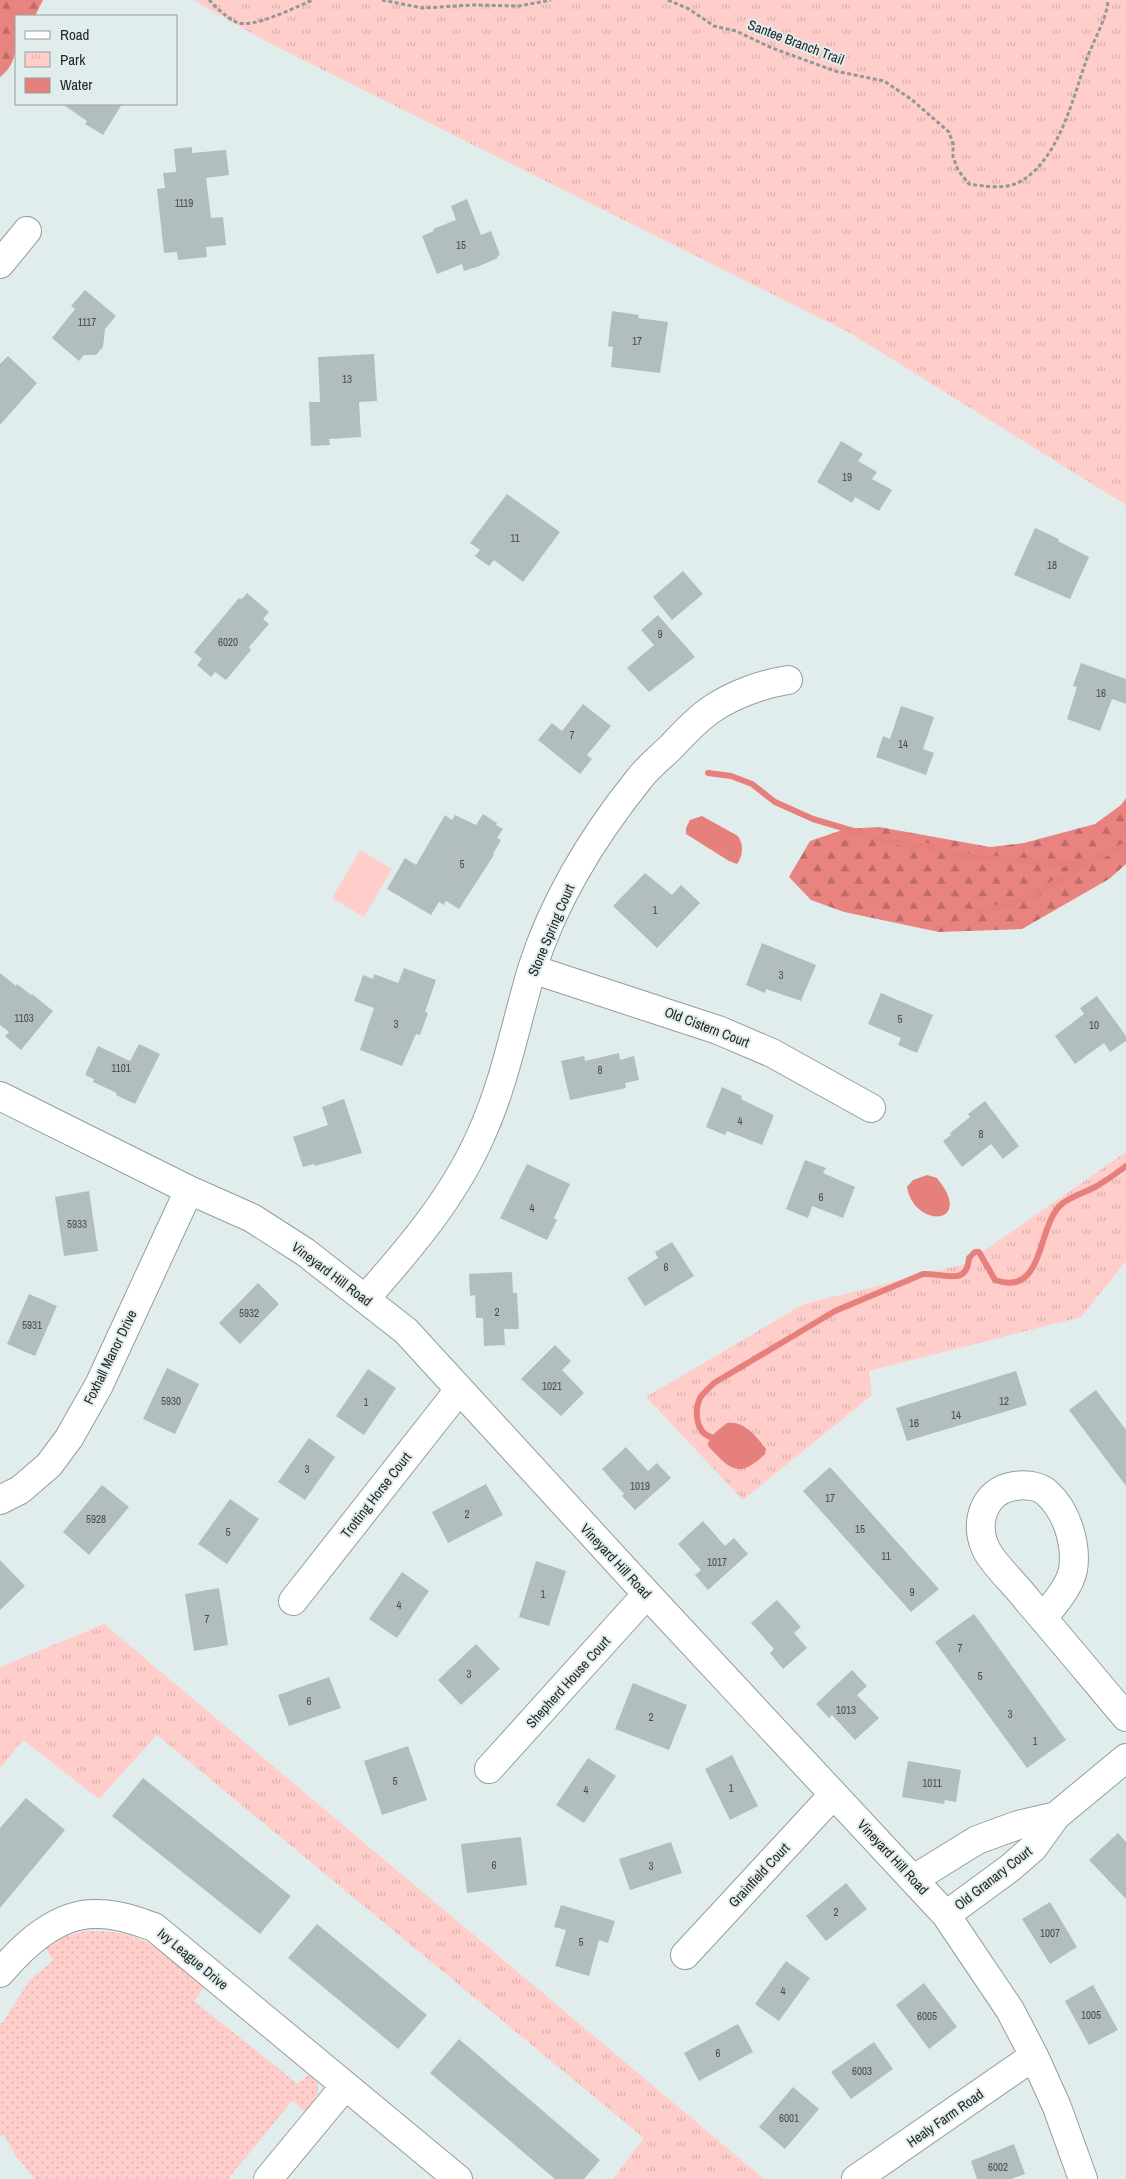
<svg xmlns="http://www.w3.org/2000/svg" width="1126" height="2179" font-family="'Archivo Narrow',sans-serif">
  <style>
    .grass { fill: url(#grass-dots) }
    .forest { fill: url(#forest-firs) }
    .park { fill: url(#park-tufts) }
    .pitch { fill: #ffcecb }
    .water { fill: #e6807c }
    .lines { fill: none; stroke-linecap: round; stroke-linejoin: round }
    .stream { stroke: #e6807c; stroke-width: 6 }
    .building { fill: #b2bebd }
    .minor-casing { stroke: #939e9d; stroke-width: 30 }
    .path { stroke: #909998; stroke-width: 3; stroke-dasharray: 4 2.5; stroke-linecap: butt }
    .minor { stroke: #fff; stroke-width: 28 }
    .labels { text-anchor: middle; stroke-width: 4; stroke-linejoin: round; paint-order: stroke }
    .number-label { font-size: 11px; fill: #464d4c }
    .street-label { font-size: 14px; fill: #222727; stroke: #e1edec }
  </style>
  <defs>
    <pattern id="grass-dots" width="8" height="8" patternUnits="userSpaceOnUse" patternTransform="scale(1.25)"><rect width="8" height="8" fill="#ffcecb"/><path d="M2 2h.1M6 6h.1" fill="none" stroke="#dab1ae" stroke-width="1.8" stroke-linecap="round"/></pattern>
    <pattern id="forest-firs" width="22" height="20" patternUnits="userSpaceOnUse" patternTransform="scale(1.25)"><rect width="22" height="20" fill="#e9837f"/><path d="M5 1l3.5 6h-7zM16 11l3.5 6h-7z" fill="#bc6b68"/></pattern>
    <pattern id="park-tufts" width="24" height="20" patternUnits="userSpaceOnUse" patternTransform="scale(1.25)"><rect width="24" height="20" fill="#ffcecb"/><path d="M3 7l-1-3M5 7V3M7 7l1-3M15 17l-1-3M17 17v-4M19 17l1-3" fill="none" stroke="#dab1ae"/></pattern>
  </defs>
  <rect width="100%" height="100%" fill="#e1edec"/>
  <path class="grass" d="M86,1931c9,0 18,0 27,1 37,4 65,32 92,54l-11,15 104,83 12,-11c15,14 7,25 -5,38l-13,-10 -64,78h-193l-19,-23 -12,-21 -4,1v-113h2l28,-43 23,-20 -9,-14 20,-9z"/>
  <path class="forest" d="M0,0h43l-8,16h-19c0,22 4,47 -16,61z
    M1126,798v66l-17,15 -87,50 -83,3 -95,-20 -33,-12 -22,-23 21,-36 35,-12 34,-2 111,20 34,-4 71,-19 26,-19z"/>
  <path class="park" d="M193,0h933v505l-276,-172 -581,-290z
    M1126,1152v109l-45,56 -212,54 3,24 -129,105 -97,-103 158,-93 161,-40z
    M104,1624l660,555h-151l31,-41 -487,-403 -58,64 -76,-59 -23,28v-101z"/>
  <path class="pitch" d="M360,850l32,19 -28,48 -32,-19z"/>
  <path class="water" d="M702,816l36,20c6,9 5,20 -1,28l-8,-3 -43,-27v-6l4,-8z
    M927,1175l10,3c39,48 -23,51 -30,9l6,-7z
    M727,1423c17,-3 30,14 39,26l-1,5c-27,26 -35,15 -57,-8 0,-10 12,-17 19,-23z"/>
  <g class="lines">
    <path class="stream" d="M708,773l23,3 21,8 23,18 38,17 47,14 53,13h17l30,10 93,7 26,1 8,-2
      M977,911l23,-4 35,-12 52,-33 39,-17
      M711,1437c-15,-4 -17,-26 -11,-39 3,-5 10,-11 14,-15l121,-72 88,-37c21,-1 44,13 46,-16l6,-6h4l16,28c51,18 41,-57 68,-77 10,-7 23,-11 34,-17 10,-6 20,-13 29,-20"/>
  </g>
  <path class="building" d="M62,104h60l-19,31 -18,-11 2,-3z
    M192,147v6l34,-3 3,25 -23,3 5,40 12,-1 3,28 -20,2 1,10 -29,3 -1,-8 -13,1 -7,-64 8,-1 -2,-15 13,-1 -2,-23z
    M467,199l14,36 10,-4 9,24 -3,1 1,2 -21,9 -13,4 -2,-7 -25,10 -15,-38 12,-5 -1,-2 23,-9 -5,-14z
    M85,290l31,26 -11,13 -2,18 -7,8h-12l-5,6 -27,-23 23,-29 -4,-3z
    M612,311l27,4 -1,3 30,4 -8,51 -49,-6 2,-20 -5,-1z
    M374,354l3,47 -18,1 2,35 -32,2 1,6 -19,1 -2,-44h11l-2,-45z
    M8,356l29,27 -37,42v-61z
    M841,441l22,13 -5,7 19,11 -5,7 20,11 -13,21 -24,-14 -3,6 -35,-21z
    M507,494l53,38 -37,50 -29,-22 -5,6 -14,-10 5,-6 -10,-7z
    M1035,528l24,11 -1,2 31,16 -19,42 -56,-24z
    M683,571l20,23 -31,26 -19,-23z
    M247,593l22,19 -6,7 6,5 -20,23 2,3 -25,30 -11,-8 -4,5 -14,-12 5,-6 -8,-7 45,-54 3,1z
    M658,615l37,42 -46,35 -22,-24 27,-23 -13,-15z
    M1081,663l45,16v25l-14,-5 -12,32 -33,-12 10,-32 -4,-1z
    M583,704l28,22 -24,29 5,4 -12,15 -42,-34 14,-17 10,8z
    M901,706l33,11 -11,32 11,4 -8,22 -50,-18 7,-21 7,3z
    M483,814l14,9 -1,2 7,4 -6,9 4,2 -8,14 1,1 -35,54 -13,-8 -2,4 -5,-3 -8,13 -44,-26 18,-31 11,7 29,-50 7,5 3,-5 21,10z
    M645,873l27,22 9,-10 19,18 -43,45 -44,-42z
    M762,943l54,22 -15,36 -35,-12 -1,4 -19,-8z
    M404,968l32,12 -11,32 3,1 -8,22 -4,-1 -14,32 -42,-16 14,-42 -20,-7 9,-26 10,4 1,-5 24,9z
    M0,973l16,13 1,-2 14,11 1,-1 21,17 -32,39 -16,-14 4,-4 -9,-7z
    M881,993l52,22 -16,38 -19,-8 3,-7 -33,-14z
    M1097,996l29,40v5l-16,11 -6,-9 -29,21 -20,-28 29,-22 -4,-6z
    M139,1044l21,10 -25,50 -19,-9 1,-2 -24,-11 1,-3 -9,-4 13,-29 32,15z
    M619,1053l1,7 14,-4 5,24 -14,3 1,5 -56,12 -9,-39 23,-5 1,5z
    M722,1087l20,9 -1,3 33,16 -12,30 -35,-14 -2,4 -19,-8z
    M344,1099l18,54 -47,13 -1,-2 -11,3 -10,-30 35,-12 -6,-18z
    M985,1101l34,45 -16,13 -12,-15 -29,23 -19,-26 8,-6 -1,-2 20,-16 -2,-3z
    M805,1160l21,8 -3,5 32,14 -12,31 -31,-12 -4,12 -22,-9z
    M527,1164l43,20 -16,34 3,2 -10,20 -47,-22z
    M89,1191l9,60 -34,5 -9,-59z
    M672,1242l22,34 -49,30 -18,-28 31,-20 -3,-6z
    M512,1272l1,21h4l2,36h-15l1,16 -21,1 -1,-28h-7l-1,-23 -5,1 -1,-22z
    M258,1283l21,21 -39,40 -21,-21z
    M29,1294l28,12 -22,50 -28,-12z
    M555,1345l16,16 -9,9 22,23 -23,23 -40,-37z
    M167,1368l32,16 -24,50 -32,-15z
    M368,1369l28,19 -32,47 -28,-19z
    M1016,1371l11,34 -120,36 -11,-33z
    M1096,1390l30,40v56l-57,-76z
    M309,1438l26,19 -30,43 -27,-18z
    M626,1447l22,24 9,-8 14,15 -36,32 -13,-14 2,-2 -22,-25z
    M830,1467l109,122 -28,23 -108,-121z
    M486,1484l17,31 -55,28 -16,-31z
    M102,1485l27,22 -40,48 -26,-23z
    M230,1499l29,20 -32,45 -29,-20z
    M703,1521l22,25 9,-8 14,16 -40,36 -13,-15 6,-5 -23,-26z
    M0,1560l25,26 -25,24z
    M536,1561l30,10 -17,55 -30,-9z
    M402,1572l27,19 -32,47 -28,-19z
    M219,1588l9,57 -34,6 -9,-57z
    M777,1600l24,27 -7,6 13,15 -24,21 -13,-16 4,-4 -23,-26z
    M974,1614l92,126 -39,28 -92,-126z
    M476,1644l24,25 -39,36 -23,-25z
    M852,1670l15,16 -10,9 22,23 -24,22 -23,-25 -3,3 -13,-14z
    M329,1677l12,31 -52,18 -11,-31z
    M633,1683l54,22 -18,45 -54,-21z
    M408,1746l19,54 -45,15 -18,-54z
    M732,1755l26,51 -28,14 -25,-51z
    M588,1758l28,18 -32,47 -28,-18z
    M908,1761l53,9 -5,32 -11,-2 -1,4 -42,-7z
    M143,1778l148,118 -31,38 -148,-118z
    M26,1798l39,32 -65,78v-80z
    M1118,1833l8,9v57l-37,-39z
    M521,1837l6,48 -60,8 -6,-49z
    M671,1842l11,31 -52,17 -11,-31z
    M846,1883l21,26 -41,32 -20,-25z
    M1050,1902l27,45 -27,17 -28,-45z
    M561,1905l54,16 -7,22 -9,-3 -10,36 -34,-10 11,-36 -12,-3z
    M317,1924l110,91 -29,34 -110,-91z
    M786,1961l24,17 -31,43 -24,-17z
    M924,1983l33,44 -28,22 -33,-44z
    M1093,1985l25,45 -29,15 -24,-44z
    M738,2024l15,28 -54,29 -15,-28z
    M459,2039l141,121 -16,19h-29l-125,-106z
    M874,2042l19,27 -42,30 -20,-27z
    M793,2087l26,22 -34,40 -26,-22z
    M1014,2144l11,30 -14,5h-34l-6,-18z"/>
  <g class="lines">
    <g class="minor-casing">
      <path id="minor" d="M0,264l27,-33
        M532,969l186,61 54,23 99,55
        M0,1096l189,94 63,28 53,34 101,79 241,263 299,321 64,95 24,46 23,51 26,72
        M365,1299c44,-50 88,-101 115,-162 25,-54 35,-111 52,-168 22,-69 62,-134 107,-190 9,-12 22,-22 33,-33 12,-13 25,-27 40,-37 22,-15 51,-25 76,-29
        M0,1500l20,-10 29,-25 20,-27 30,-53 90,-195
        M293,1601l166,-211
        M1043,1618c11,-14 26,-30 30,-48 4,-26 -6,-59 -26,-77 -7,-7 -22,-9 -32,-7 -32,4 -42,39 -28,65 8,15 30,35 41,50 33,38 65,77 98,116
        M489,1769l158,-175
        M914,1879l63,-39 41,-15 38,-9
        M946,1915l64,-47 23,-20 23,-32 70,-58
        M685,1955l148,-160
        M0,1973c24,-28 58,-61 98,-59 20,0 38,7 56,13l304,252
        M268,2179l77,-93
        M856,2179l178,-123"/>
    </g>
    <path class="path" d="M209,0c8,8 17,17 27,22 16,8 61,-16 77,-22
      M382,0l41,8 50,-3 46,1 32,-6
      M668,0l21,9 25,17 22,5 36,17 63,23 49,10 27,18 38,33 4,12v13l5,13 11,14c13,2 32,5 46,0 42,-18 57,-83 71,-123 6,-18 21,-42 22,-61"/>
    <use href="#minor" class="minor"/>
  </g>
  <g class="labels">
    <g class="number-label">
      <text x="184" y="207">1119</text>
      <text x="461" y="249">15</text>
      <text x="87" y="326">1117</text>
      <text x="637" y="345">17</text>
      <text x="347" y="383">13</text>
      <text x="847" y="481">19</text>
      <text x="515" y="542">11</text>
      <text x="1052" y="569">18</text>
      <text x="660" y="638">9</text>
      <text x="228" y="646">6020</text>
      <text x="1101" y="697">16</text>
      <text x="572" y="739">7</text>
      <text x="903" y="748">14</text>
      <text x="462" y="868">5</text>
      <text x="655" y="914">1</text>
      <text x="781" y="979">3</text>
      <text x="24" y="1022">1103</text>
      <text x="900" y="1023">5</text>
      <text x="396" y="1028">3</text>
      <text x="1094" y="1029">10</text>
      <text x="121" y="1072">1101</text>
      <text x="600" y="1074">8</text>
      <text x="740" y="1125">4</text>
      <text x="981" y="1138">8</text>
      <text x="821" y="1201">6</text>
      <text x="532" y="1212">4</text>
      <text x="77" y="1228">5933</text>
      <text x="666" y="1271">6</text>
      <text x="497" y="1316">2</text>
      <text x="249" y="1317">5932</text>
      <text x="32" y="1329">5931</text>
      <text x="552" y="1390">1021</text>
      <text x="171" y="1405">5930</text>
      <text x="1004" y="1405">12</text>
      <text x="366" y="1406">1</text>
      <text x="956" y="1419">14</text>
      <text x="914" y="1427">16</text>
      <text x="307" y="1473">3</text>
      <text x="640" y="1490">1019</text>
      <text x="830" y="1502">17</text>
      <text x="467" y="1518">2</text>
      <text x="96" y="1523">5928</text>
      <text x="860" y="1533">15</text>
      <text x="228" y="1536">5</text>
      <text x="886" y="1560">11</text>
      <text x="717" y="1566">1017</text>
      <text x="912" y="1596">9</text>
      <text x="543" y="1598">1</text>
      <text x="399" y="1609">4</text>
      <text x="207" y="1623">7</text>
      <text x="960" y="1652">7</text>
      <text x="469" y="1678">3</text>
      <text x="980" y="1680">5</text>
      <text x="309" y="1705">6</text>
      <text x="846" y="1714">1013</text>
      <text x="1010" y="1718">3</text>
      <text x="651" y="1721">2</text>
      <text x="1035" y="1745">1</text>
      <text x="395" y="1785">5</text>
      <text x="932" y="1787">1011</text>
      <text x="731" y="1792">1</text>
      <text x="586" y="1794">4</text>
      <text x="494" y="1869">6</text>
      <text x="651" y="1870">3</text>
      <text x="836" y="1916">2</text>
      <text x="1050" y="1937">1007</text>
      <text x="581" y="1946">5</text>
      <text x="783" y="1995">4</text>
      <text x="1091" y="2019">1005</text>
      <text x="927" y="2020">6005</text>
      <text x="718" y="2057">6</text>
      <text x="862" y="2075">6003</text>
      <text x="789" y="2122">6001</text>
      <text x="998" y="2171">6002</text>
    </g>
    <g class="street-label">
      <text transform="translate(796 42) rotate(21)" y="5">Santee Branch Trail</text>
      <text transform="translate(551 930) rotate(-67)" y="5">Stone Spring Court</text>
      <text transform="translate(707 1027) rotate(21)" y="5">Old Cistern Court</text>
      <text transform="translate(332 1274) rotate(37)" y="5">Vineyard Hill Road</text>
      <text transform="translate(110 1357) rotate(-64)" y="5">Foxhall Manor Drive</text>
      <text transform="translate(376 1495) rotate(-52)" y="5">Trotting Horse Court</text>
      <text transform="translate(616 1561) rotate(47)" y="5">Vineyard Hill Road</text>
      <text transform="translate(568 1682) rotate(-48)" y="5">Shepherd House Court</text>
      <text transform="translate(893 1857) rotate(47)" y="5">Vineyard Hill Road</text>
      <text transform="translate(759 1875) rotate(-47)" y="5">Grainfield Court</text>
      <text transform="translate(993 1878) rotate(-38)" y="5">Old Granary Court</text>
      <text transform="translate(193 1959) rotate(40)" y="5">Ivy League Drive</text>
      <text transform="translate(945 2118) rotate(-35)" y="5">Healy Farm Road</text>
    </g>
  </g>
  <rect x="15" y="15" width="162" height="90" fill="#e1edec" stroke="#959e9d"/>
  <rect x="25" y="31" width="25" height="8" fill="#ffffff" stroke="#959e9d"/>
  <text x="60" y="40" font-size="15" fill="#222727">Road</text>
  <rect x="25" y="52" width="25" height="15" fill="url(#park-tufts)" stroke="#959e9d"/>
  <text x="60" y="65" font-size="15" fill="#222727">Park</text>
  <rect x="25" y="78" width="25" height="15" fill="#e6807c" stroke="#959e9d"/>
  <text x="60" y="90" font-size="15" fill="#222727">Water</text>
</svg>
